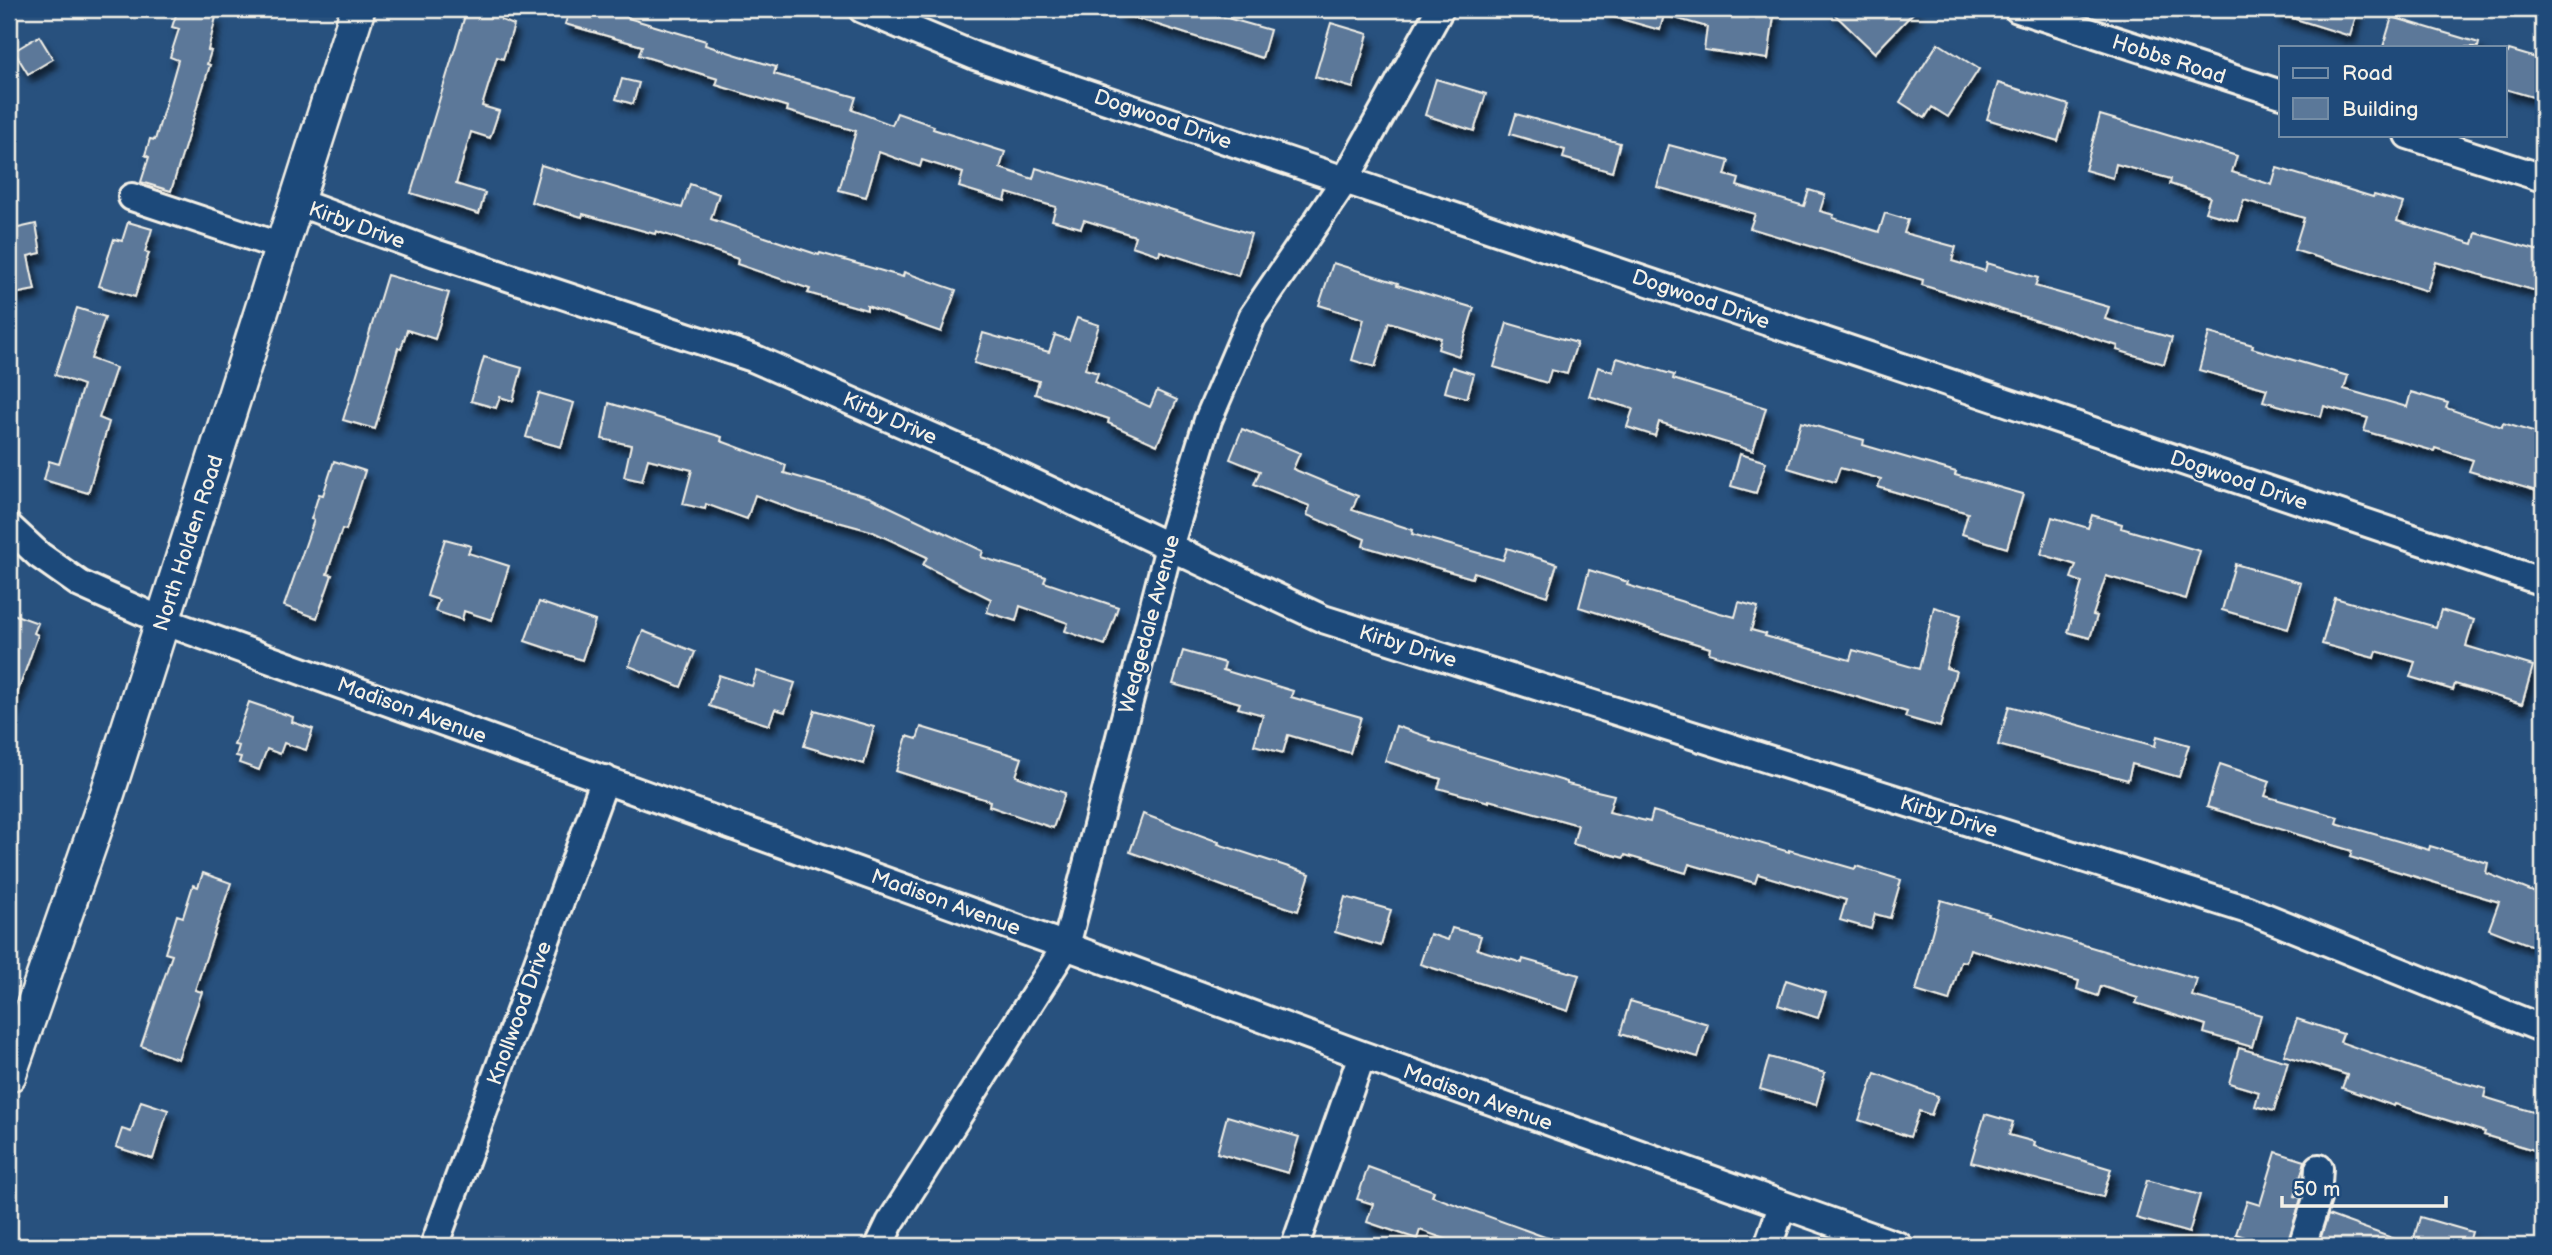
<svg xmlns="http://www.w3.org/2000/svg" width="2552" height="1255" font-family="'Balsamiq Sans',sans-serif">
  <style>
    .building { fill: #5b7899; stroke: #f4f1e8; stroke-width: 2; filter: url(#shadow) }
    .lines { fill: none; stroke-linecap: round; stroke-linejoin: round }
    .minor-casing { stroke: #f4f1e8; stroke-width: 32 }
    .major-casing { stroke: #f4f1e8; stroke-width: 38 }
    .minor { stroke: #1f4a7a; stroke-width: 26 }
    .major { stroke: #1f4a7a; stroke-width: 33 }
    .labels { text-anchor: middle; stroke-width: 5; stroke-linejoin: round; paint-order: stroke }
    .street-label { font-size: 21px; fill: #f4f1e8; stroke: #1f4a7a }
  </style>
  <defs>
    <filter id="shadow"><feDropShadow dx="4.5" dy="8" stdDeviation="3.5" flood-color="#0009"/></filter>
  </defs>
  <rect width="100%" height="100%" fill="#28517e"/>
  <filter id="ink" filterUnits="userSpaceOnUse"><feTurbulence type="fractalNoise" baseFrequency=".0143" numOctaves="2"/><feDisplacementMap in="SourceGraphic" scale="14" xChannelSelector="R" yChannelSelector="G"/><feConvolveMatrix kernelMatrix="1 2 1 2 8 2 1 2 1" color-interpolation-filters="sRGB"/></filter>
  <g filter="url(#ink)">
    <path class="building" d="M178,9h11l27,8 -8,33 3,1 -4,13 3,1 -39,126 -30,-9 8,-25 -4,-2 5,-16 5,1 23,-80 -8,-3 9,-28 -7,-2z
      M467,9h38l-4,11 13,5 -11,34 -6,-2 -15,49 17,5 -9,27 -19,-6 -15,52 29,9 -6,21 -68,-21z
      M570,9h61l-3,9 78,23 -1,4 71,22 -2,7 82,23 -4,13 40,15 5,-12 37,13 -1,3 72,23 -5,16 33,11 3,-11 215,66 -13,42 -78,-25 -1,4 -27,-9 3,-10 -51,-16 -3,8 -29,-8 4,-13 -49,-14 -2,8 -46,-14 4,-14 -41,-13 -2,7 -41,-15 -13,45 -27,-7 17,-59 -69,-20 1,-4 -72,-22 2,-6 -79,-24 3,-9 -77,-22z
      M1118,9h77l75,21 -8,28 -145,-46z
      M1603,9h172l-7,50 -64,-9 3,-23 -43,-12 -4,15 -57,-16z
      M1829,9h88l-42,44z
      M2276,9h82l-8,27 -74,-23z
      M2392,17l87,26 -1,4h-95z
      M1331,23l37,11 -15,54 -38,-11z
      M39,36l14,23 -25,15 -14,-23z
      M1938,43l41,26 -31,48 -16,-10 -7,11 -25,-16z
      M2509,50l34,10v40l-38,-11v-37l3,1z
      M622,79l17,4 -6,21 -17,-5z
      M1436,79l50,15 -12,37 -49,-16z
      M1998,83l71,22 -11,36 -71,-22z
      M1516,114l104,29 -8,29 -49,-14 2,-8 -55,-16z
      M2100,115l137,41 -5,16 40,13 5,-17 96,29 1,-2 29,8 -6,18 76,23 3,-11 67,19v41l-107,-31 -9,29 -133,-41 10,-32 -60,-18 -7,21 -32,-9 5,-15 -40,-13 1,-5 -55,-15 -3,14 -28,-8z
      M1669,145l60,16 -4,14 14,4 -2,7 67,20 5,-16 16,5 -5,16 14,4 -1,3 46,14 6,-19 23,7 -4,13 52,14 -4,14 33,10 2,-8 51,15 -3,8 74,21 -4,12 67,19 -8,26 -47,-14 1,-4 -196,-61 1,-5 -173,-52 5,-14 -98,-27z
      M541,165l141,43 8,-24 29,10 -8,25 108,36 1,-2 83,24 1,-5 52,18 -15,42 -74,-26v4l-59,-17 2,-4 -73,-25 1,-5 -82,-28 -1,3 -72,-20 -1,3 -51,-15z
      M128,222l24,7 -7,23 4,1 -14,44 -36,-11 15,-47 8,2z
      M36,224l5,29 -13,3 7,34 -26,5v-65z
      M1333,263l65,20 -1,2 77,23 -15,48 -21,-7 3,-11 -52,-16 -14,45 -23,-7 12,-41 -45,-14z
      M387,275l62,18 -14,46 -28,-9 -6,19 -3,-1 -23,81 -32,-9z
      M77,308l28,9 -14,42 25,9 -17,50 10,4 -21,71 -44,-13 5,-19 10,3 24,-79 -28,-10z
      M1077,318l22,7 -14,44 13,4 -3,9 55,25 7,-16 20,9 -20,45 -49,-22 1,-4 -74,-25 4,-13 -65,-18 9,-30 66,19 6,-17 14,5z
      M1507,323l70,20 -10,31 -16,-4 -4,13 -53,-16z
      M2209,333l44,12 -1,3 96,28 -4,13 63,18 4,-15 37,11 -2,5 56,19 1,-4 40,12v58l-74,-22 4,-11 -38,-12 -1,3 -70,-20 4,-13 -44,-12 -3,11 -58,-16 4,-12 -68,-19z
      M484,357l38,11 -9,33 -13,-4 -4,11 -25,-7z
      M1617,358l57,17 -1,4 93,29 -13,43 -94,-29 -4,14 -28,-9 6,-18 -44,-13 9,-29 15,5z
      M1452,367l22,7 -7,24 -22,-6z
      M539,393l35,10 -13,44 -35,-10z
      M609,403l113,34 -1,4 65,24 -2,8 85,24 114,54 -2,6 65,20 -2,5 74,25 -13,38 -40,-14 3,-8 -48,-17 -4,15 -29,-9 4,-13 -68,-34 4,-8 -56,-26 -73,-20 -43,-16 -8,24 -41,-15 -1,5 -22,-5 9,-34 -44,-11 -6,22 -18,-4 7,-32 -29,-6z
      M1801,422l63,18 -1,5 93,27 -1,3 68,19 -16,54 -45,-14 6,-21 -90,-26 3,-8 -41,-11 -5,14 -47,-14z
      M1242,429l58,24 -7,16 65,27 -6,14 61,20 -1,4 91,26 4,-12 50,16 -10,32 -73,-24 -2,6 -109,-32 2,-7 -58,-24 3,-9 -56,-22 6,-13 -30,-12z
      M1740,454l26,8 -10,31 -25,-7z
      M334,461l31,10 -19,59 -4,-1 -15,45 5,1 -15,43 -33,-12 30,-86 -3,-1 8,-25 4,1z
      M2092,515l30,9 -1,4 79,23 -14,48 -80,-23 -13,39 4,1 -7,22 -22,-6 14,-50 -11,-4 5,-13 -35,-11 11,-37 36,11z
      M445,539l26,7 -3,7 41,13 -17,54 -28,-9 -2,9 -27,-9 4,-11 -12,-4z
      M2235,564l66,19 -13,46 -66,-19z
      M1589,570l39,12 -1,3 93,28 15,4 4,-15 19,5 -7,23 15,4 -1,2 85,24 3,-10 66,19 15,-62 27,8 -15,53 10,3 -16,56 -35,-10 2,-5 -198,-59 1,-5 -131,-41z
      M2335,598l101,29 5,-17 33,10 -8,26 67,20 -11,38 -67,-20 -2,6 -43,-13 5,-15 -39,-11 -2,7 -52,-14z
      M539,602l56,19 -13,39 -57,-19z
      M13,614l25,9 -4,10 4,2 -27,76h-2v-84z
      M643,631l52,21 -14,35 -52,-21z
      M1183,651l42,12 -2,7 70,21 -2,6 70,20 -11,36 -62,-18 -5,18 -29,-8 9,-30 -25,-7 2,-5 -67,-19z
      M757,671l38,12 -10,29 -10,-3 -6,16 -60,-19 10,-31 33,11z
      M249,702l44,15 -1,5 21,7 -7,21 -22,-7 -4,11 -13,-5 -8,21 -20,-7 2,-6 -5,-1 3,-10 -5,-1z
      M2009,706l146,40 2,-10 32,9 -10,32 -47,-13 -4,16 -130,-35z
      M815,710l59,17 -10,37 -60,-18z
      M1396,726l35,12 -1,3 137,41v2l47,11 -5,17 41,10 3,-11 136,41v-2l66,19 1,-3 45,14 -11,38 -15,-4 -4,15 -31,-9 6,-20 -88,-26 -3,9 -66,-19 -3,9 -61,-18 -1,3 -51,-14 5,-19 -89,-25v2l-51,-14 3,-9 -56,-18z
      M921,727l101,31 -6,18 49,17 -12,35 -64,-22 1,-5 -94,-30 11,-35 10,3z
      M2220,764l50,17 -5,15 73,21 -2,6 93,27 1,-4 58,17 -2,10 57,23v54l-54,-21 10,-27 -149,-45 2,-6 -145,-44z
      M1143,814l76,28 -1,2 92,30 -12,37 -70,-23 -98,-36z
      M203,873l28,10 -36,107 7,2 -24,67 -37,-13 31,-91 -7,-2 12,-38 6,2 10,-32 5,2z
      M1345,897l46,13 -10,36 -46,-14z
      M1941,900l48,14 -1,2 209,63 -5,17 69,19 -9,32 -48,-14 2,-8 -70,-22 2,-5 -37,-12 -3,10 -21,-7 2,-8 -109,-32 -4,13 -5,-1 -12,40 -33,-10z
      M1452,928l29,8 -4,13 45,14 1,-4 56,16 -11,36 -148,-47 10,-30 18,6z
      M1786,980l40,13 -8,25 -40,-13z
      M1630,1001l78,23 -10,33 -78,-23z
      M2297,1019l46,15 -3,8 91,32 55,15 -2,8 59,18 -9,35 -50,-15 1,-3 -90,-28 -1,2 -52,-18 5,-13 -63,-20z
      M2239,1048l49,14 -14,49 -19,-5 4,-14 -30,-9z
      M1769,1057l56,16 -9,32 -56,-16z
      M1875,1073l63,23 -7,19 -12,-4 -9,26 -51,-17z
      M141,1101l27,9 -15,49 -37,-12 6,-18 9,3z
      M1985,1114l28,8 -4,13 26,7 -1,4 77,23 -8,28 -132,-35z
      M1227,1116l72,21 -11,36 -71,-20z
      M2276,1152l29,9 -10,35 6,2 -14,48h-15l-36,-12 11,-33 13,4z
      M1368,1167l66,24 -2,5 132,48v2h-71l-12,-5 -2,5h-14l-45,-16 -3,9 -50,-17 6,-18 -16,-5z
      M2147,1180l53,15 -11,38 -53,-15z
      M2328,1215l81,29 -1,2h-90z
      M2420,1217l52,15 -4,14h-56z"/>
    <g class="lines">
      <g class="minor-casing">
        <path id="minor" d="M862,9l113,47 1568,526
          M2018,9l263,85
          M2408,135l135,43
          M132,197l150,50
          M297,202l138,51 318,105 230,101 340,160 925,291 295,119
          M9,527l30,28 41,29 83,37 903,325 296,109 537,191
          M434,1246l171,-467
          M879,1246l11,-23 176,-277 103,-399 39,-127 44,-103 93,-137 95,-171
          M1295,1246l67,-191
          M1768,1246l14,-40
          M2302,1246l15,-47 2,-31"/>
      </g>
      <g class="major-casing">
        <path id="major" d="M9,1075l99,-283 250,-783"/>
      </g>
      <use href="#minor" class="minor"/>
      <use href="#major" class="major"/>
    </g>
  </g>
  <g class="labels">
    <g class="street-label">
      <text transform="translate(2169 59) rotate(18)" y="7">Hobbs Road</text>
      <text transform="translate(1163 119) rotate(19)" y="7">Dogwood Drive</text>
      <text transform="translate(357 225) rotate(20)" y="7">Kirby Drive</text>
      <text transform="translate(1701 299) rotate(19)" y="7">Dogwood Drive</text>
      <text transform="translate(890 418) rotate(24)" y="7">Kirby Drive</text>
      <text transform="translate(2239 480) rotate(19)" y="7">Dogwood Drive</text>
      <text transform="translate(188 543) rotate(-72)" y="7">North Holden Road</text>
      <text transform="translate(1149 624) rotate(-75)" y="7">Wedgedale Avenue</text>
      <text transform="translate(1408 646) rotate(17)" y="7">Kirby Drive</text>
      <text transform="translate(412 710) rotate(20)" y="7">Madison Avenue</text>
      <text transform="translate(1949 816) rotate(17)" y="7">Kirby Drive</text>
      <text transform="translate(946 902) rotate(20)" y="7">Madison Avenue</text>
      <text transform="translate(519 1013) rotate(-70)" y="7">Knollwood Drive</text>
      <text transform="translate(1478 1097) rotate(20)" y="7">Madison Avenue</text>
    </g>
  </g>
  <rect width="2552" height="1255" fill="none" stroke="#1f4a7a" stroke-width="35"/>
  <rect x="18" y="18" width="2517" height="1220" fill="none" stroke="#f4f1e8" stroke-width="2.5" filter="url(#ink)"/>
  <rect x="2279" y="46" width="228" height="91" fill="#1f4a7a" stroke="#748da6" stroke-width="2"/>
  <rect x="2293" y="68" width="35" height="10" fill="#1f4a7a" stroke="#748da6" stroke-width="2"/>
  <text x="2342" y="80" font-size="21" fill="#f4f1e8">Road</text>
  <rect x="2293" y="98" width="35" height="21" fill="#5b7899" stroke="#748da6" stroke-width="2"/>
  <text x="2342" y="116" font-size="21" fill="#f4f1e8">Building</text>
  <path d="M2282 1196v10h164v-10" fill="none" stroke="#f4f1e8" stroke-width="3.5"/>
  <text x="2293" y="1196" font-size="21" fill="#f4f1e8" stroke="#1f4a7a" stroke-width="5" paint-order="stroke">50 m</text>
</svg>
